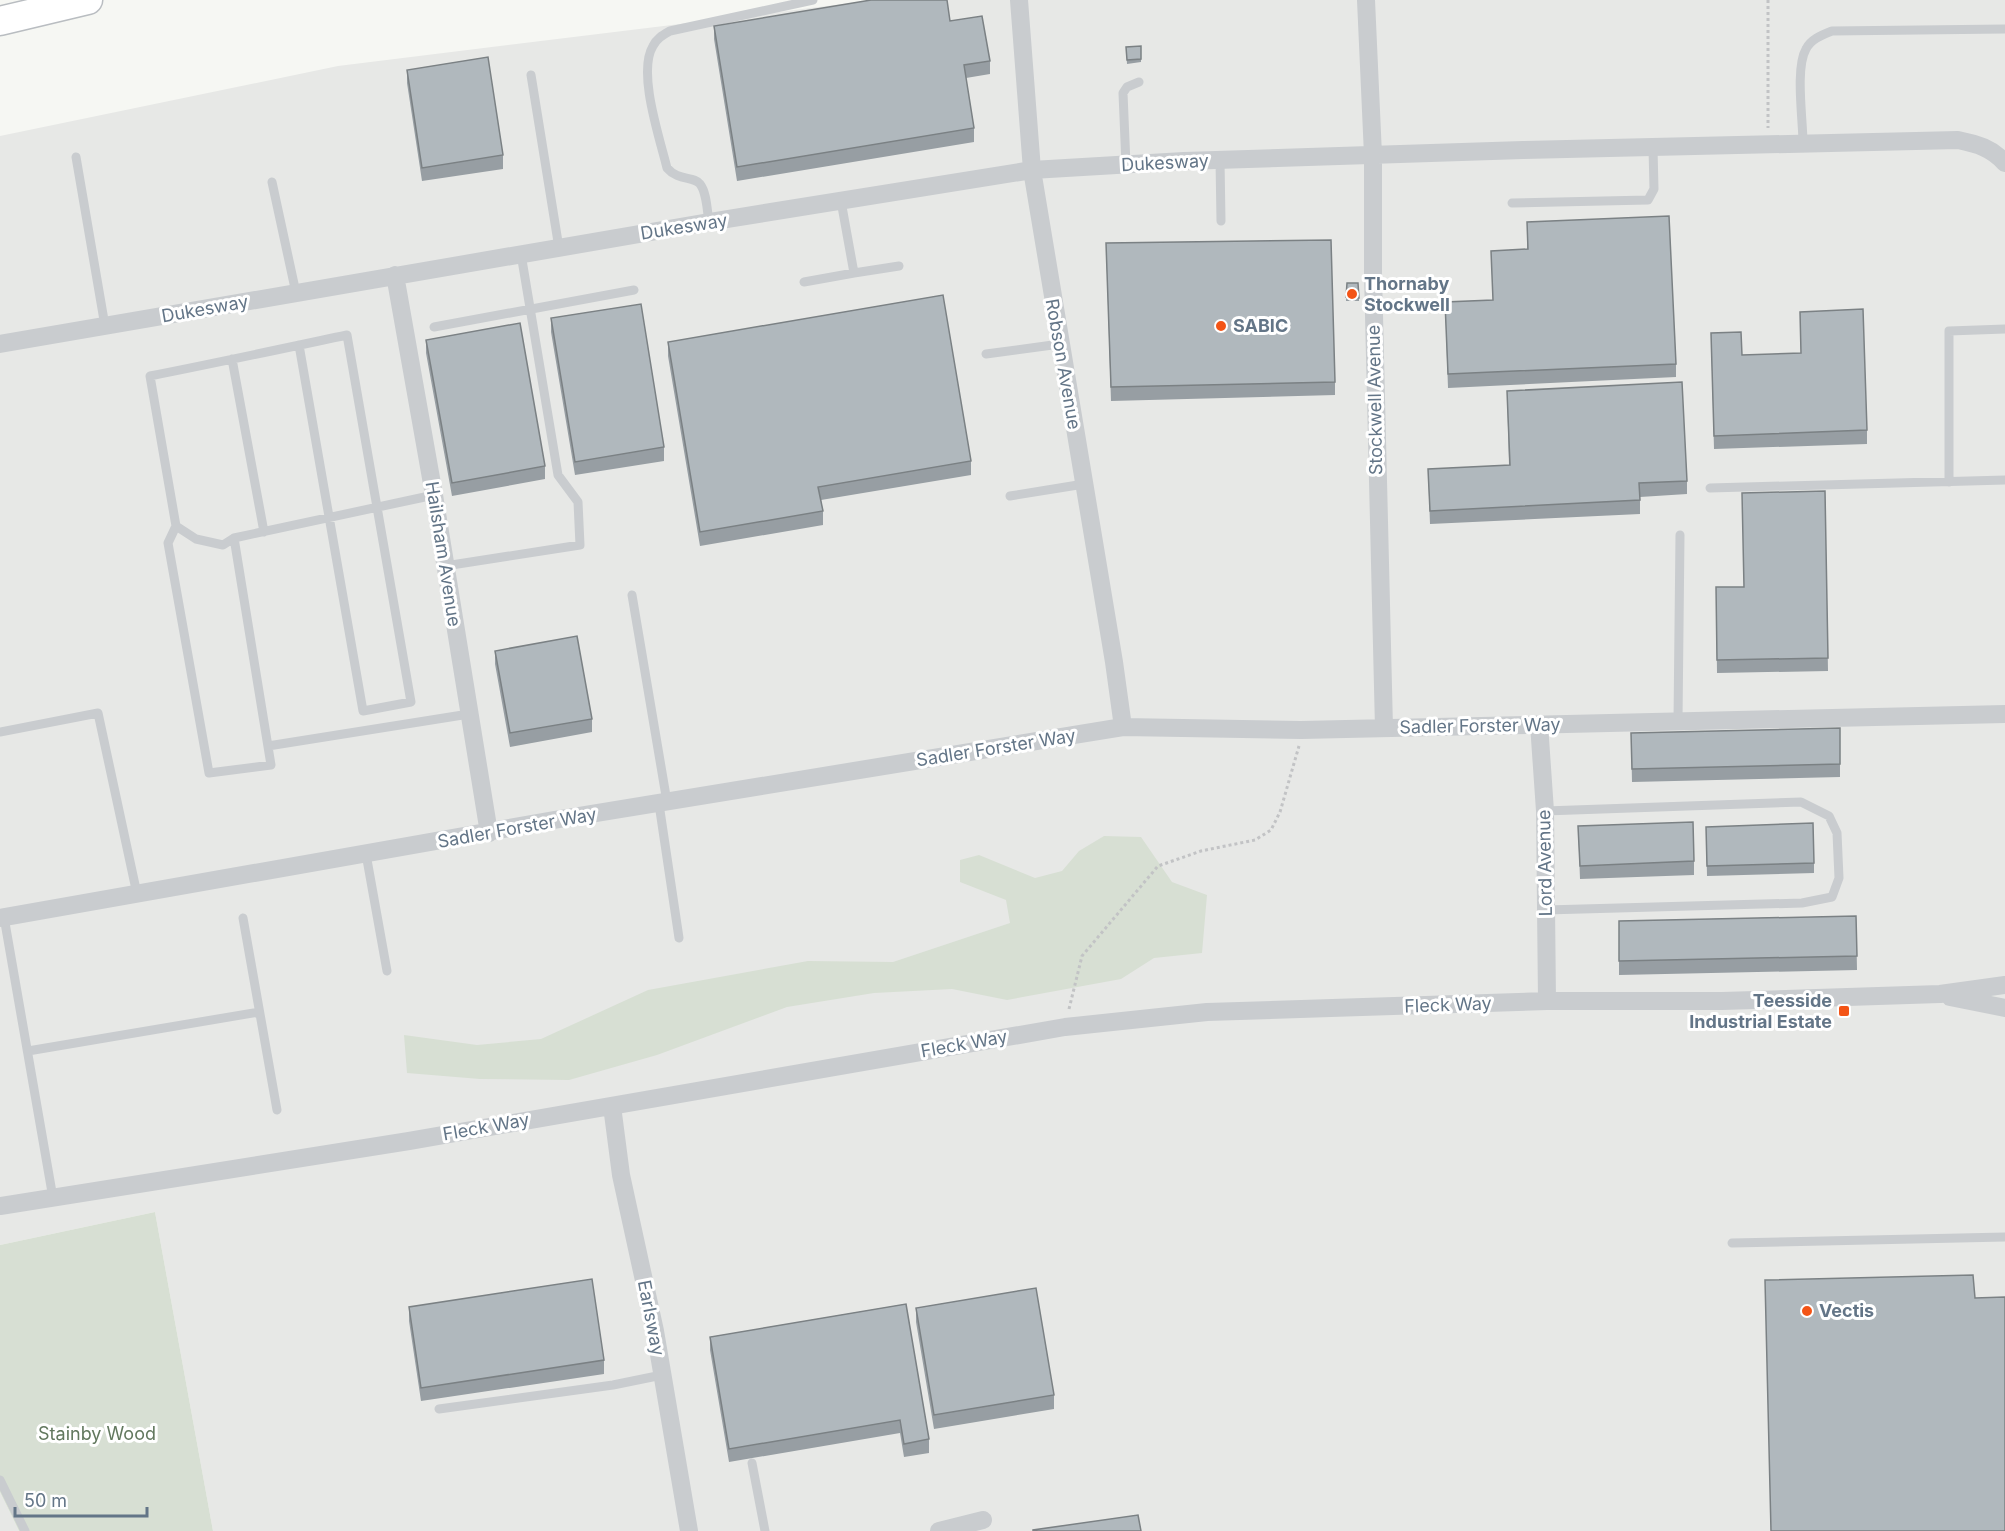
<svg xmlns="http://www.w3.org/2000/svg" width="2005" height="1531" font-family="Inter,sans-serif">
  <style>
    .built { fill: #e7e8e6 }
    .green { fill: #d7dfd3 }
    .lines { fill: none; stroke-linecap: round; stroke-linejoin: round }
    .primary-casing { stroke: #b9bdc1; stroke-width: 31 }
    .path { stroke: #c2c3c5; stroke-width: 3; stroke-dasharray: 3 3; stroke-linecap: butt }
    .lane { stroke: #c9cccf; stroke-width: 9 }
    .street { stroke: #c9cccf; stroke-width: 18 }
    .primary { stroke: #fff; stroke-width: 28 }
    .wall { fill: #979ea3 }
    .building { fill: #b0b8bd; stroke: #7b8184; stroke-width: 1.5 }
    .poi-dot { fill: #f35416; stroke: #fff; stroke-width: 2 }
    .labels { text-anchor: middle; stroke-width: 6; stroke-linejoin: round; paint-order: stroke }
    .street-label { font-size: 18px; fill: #637587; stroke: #fff }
    .poi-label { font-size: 18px; font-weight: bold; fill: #637587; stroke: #fff; text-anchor: start }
    .park-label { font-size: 18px; fill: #62785e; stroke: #fff }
  </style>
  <rect width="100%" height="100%" fill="#f6f7f3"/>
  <path class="built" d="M875,0h1130v1531h-1792l-58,-319 -155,33v-1109l338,-70z
    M0,1492l19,39h-19z"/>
  <path class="green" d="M1104,836l37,1 31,45 35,13 -5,58 -48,5 -33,21 -114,21 -55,-11 -78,4 -87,14 -130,48 -88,25 -89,-1 -73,-6 -3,-38 73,10 64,-6 107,-49 160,-29 85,1 117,-39 -4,-23 -46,-18v-22l19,-5 56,23 27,-7 17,-20z
    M155,1212l58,319h-194l-19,-39v-247z"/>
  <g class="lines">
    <g class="primary-casing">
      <path id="primary" d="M0,21l88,-21"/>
    </g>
    <path class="path" d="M1768,0v128
      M1069,1009l13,-53 76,-90 43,-15 54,-11 16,-10 9,-18 19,-66"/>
    <path class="lane" d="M531,75l28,173
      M1803,143c0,-23 -8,-75 3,-94 5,-10 16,-14 26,-18l173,-2
      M76,157l29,169
      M1220,160l1,61
      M1126,165l-3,-72 4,-6 12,-5
      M272,182l24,111
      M1512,203l136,-3 6,-11 -1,-41
      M709,222c-2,-11 -2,-29 -9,-38 -6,-8 -22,-3 -33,-16 -7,-29 -30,-96 -14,-122 4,-8 10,-11 17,-15l143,-31
      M854,273l45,-7
      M804,282l50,-9 -13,-72
      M434,327l200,-37
      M986,354l74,-10
      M232,359l32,173
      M1949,482v-151l56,-2
      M1710,488l295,-8
      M1010,496l74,-12
      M176,526l20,13 27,6 11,-7 200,-43
      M234,538l37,227 -62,8 -41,-230 8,-17 -26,-150c66,-13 131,-27 197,-41l64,367 -48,9 -64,-366
      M445,566l135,-21 -2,-43 -20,-27 -37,-221
      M632,595l35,207
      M1678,720l2,-185
      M0,732l98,-19 39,181
      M268,746l201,-32
      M659,804l20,134
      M1545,811l256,-9 28,14 8,17 2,45 -7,19 -30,6 -256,7
      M366,854l21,117
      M4,917l49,281
      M243,918l34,192
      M28,1051l231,-39
      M1732,1243l273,-6
      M439,1409l174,-24 49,-10
      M752,1463l13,68
      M0,1480l25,51"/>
    <path class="street" d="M1019,0l13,170 82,492 9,65
      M1366,0l7,155v119l11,454
      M395,275l39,220 55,338
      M0,344l709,-122 323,-52 152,-9 339,-11 435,-10c19,4 34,8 47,23
      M1539,724l6,87 2,190
      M0,918l554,-98 569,-93 178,3 704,-16
      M1950,997l55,11
      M612,1106l9,69 34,156 34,200
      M0,1206l409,-65 656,-114 142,-15 340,-11h175l218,-7 65,-9
      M939,1531l44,-11"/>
    <use href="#primary" class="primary"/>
  </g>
  <path class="wall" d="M950,21l40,40v13l-24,4 8,50v14l-237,39 -23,-142v-13z
    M1141,46v16l-14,2 -1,-17z
    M407,70l96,85v14l-81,12 -15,-98z
    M1527,222l149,142v13l-228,11 -3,-86 48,-2 -2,-49 36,-2z
    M1106,243l229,139v13l-224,6z
    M1347,283l12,15v3h-13z
    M1800,312l67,118v14l-153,5 -3,-116 31,22 59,-2z
    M551,318l113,129v14l-89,14 -24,-143z
    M426,340l119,126v13l-93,17 -26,-143z
    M668,342l303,119v14l-150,25 2,11v14l-123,21 -32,-190z
    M1507,391l180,90v13l-47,3v17l-210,10 -2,-55 81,-4z
    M1825,491l3,180 -111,2 -1,-86h28z
    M495,651l97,68v13l-82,15 -15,-83z
    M1840,728v49l-208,5 -1,-49z
    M1578,826l116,35v14l-114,4z
    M1706,827l108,36v10l-107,3z
    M1856,916l1,54 -238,5v-54z
    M906,1304l23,135v14l-25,4 -4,-24 -171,29 -19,-112v-13z
    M409,1307l195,53v14l-183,27 -12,-80z
    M916,1308l138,87v14l-120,20 -18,-107z"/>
  <path class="building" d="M871,0h76l3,21 32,-5 8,45 -26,4 10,63 -237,39 -23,-141z
    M1141,46v13l-14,1 -1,-13z
    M488,57l15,98 -81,13 -15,-98z
    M1669,216l7,148 -228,10 -3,-72 48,-2 -2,-49 37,-2 -1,-27z
    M1331,240l4,142 -224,5 -5,-144z
    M1347,283h11l1,15 -13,-1z
    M943,295l28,166 -153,26 5,24 -123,21 -32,-190z
    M641,304l23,143 -89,15 -24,-144z
    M1863,309l4,121 -153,6 -3,-103 30,-1 1,23 59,-2 -1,-41z
    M520,323l25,143 -93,17 -26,-143z
    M1682,382l5,99 -48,2 1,17 -210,11 -2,-42 82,-4 -3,-74z
    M1825,491l3,167 -111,2 -1,-73h28l-2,-94z
    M577,636l15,83 -82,14 -15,-82z
    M1840,728v36l-208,5 -1,-36z
    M1693,822l1,39 -114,5 -2,-40z
    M1813,823l1,40 -107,3 -1,-39z
    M1856,916l1,40 -238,5v-40z
    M1973,1275l2,23 30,-1v234h-234l-6,-251z
    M592,1279l12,81 -183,28 -12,-81z
    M1036,1288l18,107 -120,20 -18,-107z
    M906,1304l23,135 -25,5 -4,-24 -171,29 -19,-112z
    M1138,1515l3,16h-108v-1z"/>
  <g class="poi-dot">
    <circle cx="1352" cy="294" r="6"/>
    <circle cx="1221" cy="326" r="6"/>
    <rect x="1838" y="1005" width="12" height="12" rx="3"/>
    <circle cx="1807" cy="1311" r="6"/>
  </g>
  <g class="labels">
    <g class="street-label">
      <text transform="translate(1165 163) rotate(-3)" y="6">Dukesway</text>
      <text transform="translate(684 227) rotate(-9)" y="6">Dukesway</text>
      <text transform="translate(205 309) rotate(-10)" y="6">Dukesway</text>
      <text transform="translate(1063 364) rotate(80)" y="6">Robson Avenue</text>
      <text transform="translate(1375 400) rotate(-91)" y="6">Stockwell Avenue</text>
      <text transform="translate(443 554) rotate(81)" y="6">Hailsham Avenue</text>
      <text transform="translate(1480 726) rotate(-1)" y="6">Sadler Forster Way</text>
      <text transform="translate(996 748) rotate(-9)" y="6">Sadler Forster Way</text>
      <text transform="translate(517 828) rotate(-10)" y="6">Sadler Forster Way</text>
      <text transform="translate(1545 863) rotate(-91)" y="6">Lord Avenue</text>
      <text transform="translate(1448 1005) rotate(-2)" y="6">Fleck Way</text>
      <text transform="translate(964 1044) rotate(-10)" y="6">Fleck Way</text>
      <text transform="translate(486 1127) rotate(-10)" y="6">Fleck Way</text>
      <text transform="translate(651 1318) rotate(79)" y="6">Earlsway</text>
    </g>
    <g class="poi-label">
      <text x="1364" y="290">Thornaby<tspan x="1364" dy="21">Stockwell</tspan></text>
      <text x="1233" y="332">SABIC</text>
      <text x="1832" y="1007" text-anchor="end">Teesside<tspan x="1832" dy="21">Industrial Estate</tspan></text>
      <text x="1819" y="1317">Vectis</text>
    </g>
    <g class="park-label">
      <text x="97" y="1440">Stainby Wood</text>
    </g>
  </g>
  <path d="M15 1507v9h132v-9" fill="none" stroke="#637587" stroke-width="3"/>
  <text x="24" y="1507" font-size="18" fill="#637587" stroke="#ffffff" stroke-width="4.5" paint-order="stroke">50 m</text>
</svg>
